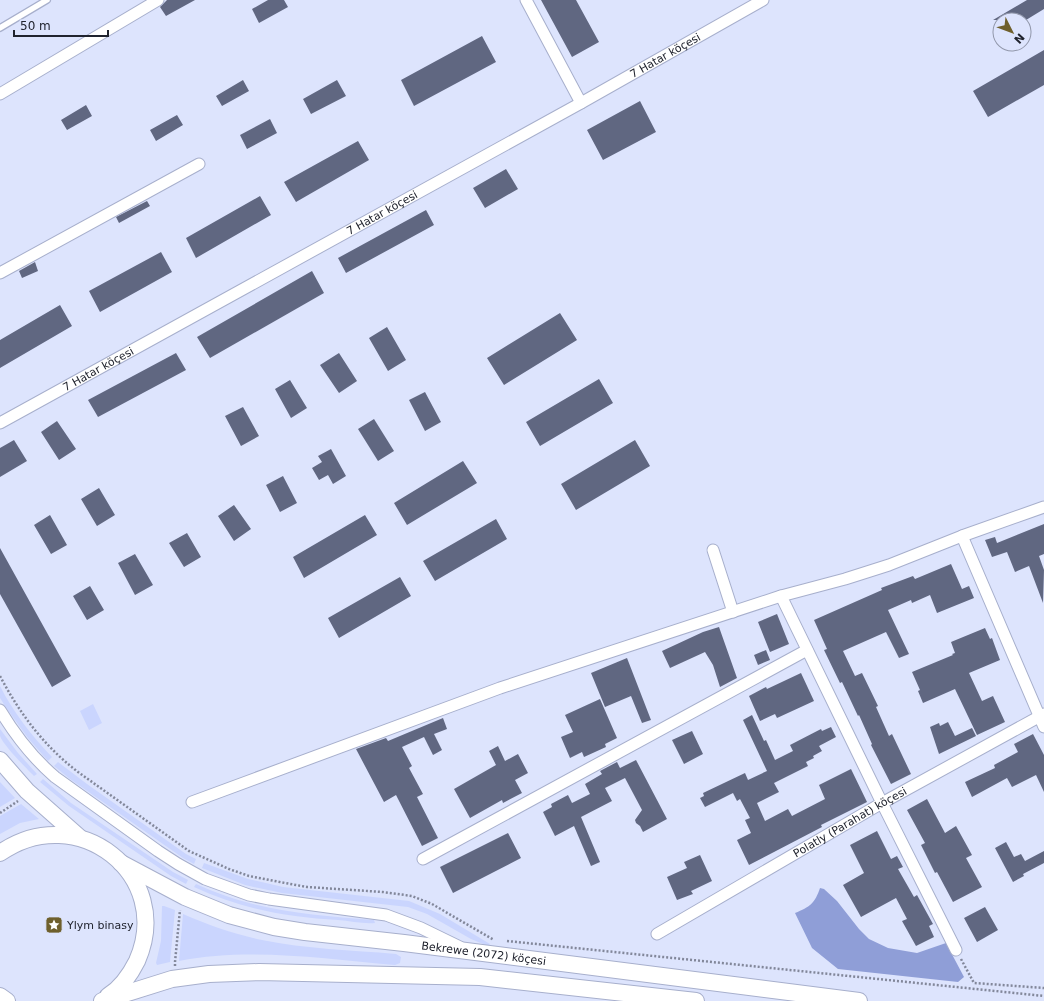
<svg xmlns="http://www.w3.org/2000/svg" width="1044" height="1001" font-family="'DejaVu Sans',sans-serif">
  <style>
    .green { fill: #cad5fe }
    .forest { fill: #8f9ed7 }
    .building { fill: #606781 }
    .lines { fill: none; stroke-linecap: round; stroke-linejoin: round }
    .service-casing { stroke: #a7afcc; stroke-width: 8 }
    .minor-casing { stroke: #a7afcc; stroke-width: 13 }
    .secondary-casing { stroke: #a7afcc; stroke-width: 18 }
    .path { stroke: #82879a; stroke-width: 2.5; stroke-dasharray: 2 2; stroke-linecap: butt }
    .service { stroke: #fff; stroke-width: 5.5 }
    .minor { stroke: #fff; stroke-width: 11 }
    .secondary { stroke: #fff; stroke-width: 16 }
    .labels { text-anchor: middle; stroke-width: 4; stroke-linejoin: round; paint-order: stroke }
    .street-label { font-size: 11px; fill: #20232e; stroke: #dde4fd }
    .poi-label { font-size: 11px; fill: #20232e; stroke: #dde4fd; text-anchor: start }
  </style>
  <rect width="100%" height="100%" fill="#dde4fd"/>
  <path class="green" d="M0,686c13,26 32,50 52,71l-4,4 -20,-23 -21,-29 -7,-11z
    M93,704l9,19 -13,7 -9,-19z
    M0,729l18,24 19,21 -3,2c-7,-7 -31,-31 -34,-40 0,-2 0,-4 0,-7z
    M58,762l29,22 99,70 10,5 -2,5 -11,-6 -113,-79 -16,-13z
    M43,779l28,24 102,69 15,8 -2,4 -15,-8 -102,-70 -29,-24z
    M0,782l15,16 -15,9z
    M21,804l18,15 -19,4 -20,11v-18z
    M204,863l44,16 35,8 126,14 31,13 50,30 -2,2 -17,-7 -44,-25 -19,-7 -126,-14 -37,-8 -43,-17z
    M196,884c59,27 114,31 178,36l1,3c-12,1 -25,-2 -37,-3 -51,-3 -97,-11 -144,-33z
    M162,906h2l11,4 -5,52 -13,3 -1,-2 5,-22z
    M183,914c25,11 51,20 79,26 44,9 89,10 134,14l5,3 -1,6 -5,2c-71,-6 -145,-18 -216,-4z"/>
  <path class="forest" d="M820,888l4,1 13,12 22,28 10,10 19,9 29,5 29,-10 18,34 -6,5 -120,-13 -26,-21 -17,-35c15,-6 20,-10 25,-25z"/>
  <path class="building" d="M167,0h28l-29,16 -6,-9z
    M268,0h16l4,7 -29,16 -7,-14z
    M541,0h35l23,42 -27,15z
    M1027,0h17v9l-18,11h-33z
    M482,36l14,26 -82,44 -13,-26z
    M1044,50v35l-56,32 -15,-26z
    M243,80l6,11 -27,15 -6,-10z
    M337,80l9,16 -35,18 -8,-15z
    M640,101l16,31 -53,28 -16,-30z
    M86,105l6,11 -25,14 -6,-10z
    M177,115l6,10 -27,16 -6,-11z
    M270,119l7,14 -30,16 -7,-14z
    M358,141l11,19 -73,42 -12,-20z
    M506,169l12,20 -33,19 -12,-20z
    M260,196l11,19 -75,43 -10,-20z
    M147,201l3,5 -31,17 -3,-6z
    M426,210l8,15 -88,48 -8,-15z
    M161,252l11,20 -72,40 -11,-21z
    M35,262l3,9 -16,7 -3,-7z
    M312,271l12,22 -114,65 -13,-21z
    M60,305l12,21 -72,42v-28z
    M560,313l17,27 -73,45 -17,-27z
    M387,327l19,33 -18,11 -19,-33z
    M176,353l10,17 -88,47 -10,-17z
    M339,353l18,28 -18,12 -19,-28z
    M599,379l14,24 -73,43 -14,-24z
    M290,380l17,28 -16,10 -16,-29z
    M425,392l16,30 -16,9 -16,-31z
    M243,407l16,29 -18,10 -16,-30z
    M374,419l20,32 -16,10 -20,-32z
    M57,421l19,28 -17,11 -18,-28z
    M14,440l13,21 -27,16v-29z
    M635,440l15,26 -74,44 -15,-26z
    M331,449l15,27 -13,8 -5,-9 -9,5 -7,-12 10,-6 -4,-6z
    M463,461l14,22 -70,42 -13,-22z
    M283,476l14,27 -17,9 -14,-27z
    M99,488l16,27 -18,11 -16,-27z
    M234,505l17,24 -17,12 -16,-25z
    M50,515l17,30 -16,9 -17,-29z
    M365,515l12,20 -73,43 -11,-21z
    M496,519l11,20 -72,42 -12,-20z
    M1044,524v30l-5,2 5,14 -1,33 -14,-37 -14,6 -8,-20 -15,5 -7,-17 10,-3 2,6z
    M187,533l14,24 -17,10 -15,-24z
    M0,548l71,128 -19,11 -52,-93z
    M135,554l18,31 -18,10 -17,-32z
    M951,564l11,25 7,-3 5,12 -37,15 -7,-18 -18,8 -1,-3 -23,10 21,44 -10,4 -13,-26 -43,19 12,25 7,-3 16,33 -2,1 13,29 3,-2 19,40 -20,10 -20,-39 1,-1 -13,-29 -1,1 -16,-34 -2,1 -16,-33 3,-1 -13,-29 68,-30 -1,-2 32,-12 2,3z
    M400,577l11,19 -72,42 -11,-20z
    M90,586l14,24 -17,10 -14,-24z
    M777,614l12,30 -19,8 -12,-30z
    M719,627l18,51 -17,9 -7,-22 -8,-13 -35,16 -8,-17 41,-19z
    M985,628l5,11 2,-1 8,22 -31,13 13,28 11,-5 12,26 -28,13 -22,-46 -32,14 -5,-12 2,-1 -8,-18 41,-17 -1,-1 3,-1 -4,-11z
    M766,650l4,10 -12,5 -4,-10z
    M627,658l24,62 -9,3 -11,-27 -26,11 -14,-34z
    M801,673l13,28 -37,17 -2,-4 -15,7 -11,-25 17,-9 1,2z
    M600,699l17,39 -12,6 1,3 -22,10 -2,-5 -12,6 -9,-21 12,-5 -8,-17z
    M752,715l12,26 2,-1 9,20 18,-9 -3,-6 31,-16 1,2 9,-4 5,10 -17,9 3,5 -9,5 1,2 -8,4 2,4 -34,17 5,9 -22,11 8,18 23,-12 4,7 33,-17 -6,-14 32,-16 16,33 -46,23 1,2 -73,38 -12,-25 14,-7 -6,-13 5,-2 -10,-19 -3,2 -4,-8 -28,14 -5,-9 4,-2 -1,-3 42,-20 3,7 19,-9 -24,-51z
    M443,718l4,11 -13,5 8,16 -9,5 -9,-18 -22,10 10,19 -3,2 14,26 -6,3 21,41 -16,8 -26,-51 -12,7 -28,-53 30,-11 2,3z
    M948,722l7,14 17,-8 4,8 -37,18 -9,-27 9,-4 1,3z
    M692,731l11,23 -19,10 -12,-24z
    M1033,734l11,21v37l-8,-17 -24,12 -5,-9 -35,19 -7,-15 30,-14 -1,-3 24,-13 -4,-8z
    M498,746l7,15 13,-7 10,19 -13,7 7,13 -19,10 -1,-3 -32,18 -16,-29 42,-24 -7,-14z
    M636,760l31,59 -24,13 -3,-6 -4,-3 -1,-3 7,-10 -17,-32 -20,10 7,13 -31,16 19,45 -9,4 -17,-40 -19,10 -12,-24 9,-5 -1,-3 17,-9 4,8 18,-9 -5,-10 17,-10 -2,-3 17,-9 3,6z
    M927,799l18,34 11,-7 16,29 -6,3 16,29 -29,15 -16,-30 -2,1 -14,-28 4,-2 -18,-33z
    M877,831l14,28 6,-3 6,11 -5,2 16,28 3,-2 16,29 -4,2 5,11 -18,9 -14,-25 5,-2 -11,-21 -35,19 -18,-32 21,-12 -14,-28z
    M508,833l13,25 -68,35 -13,-26z
    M1006,842l8,15 7,-3 4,7 19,-10v12l-21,11 1,2 -11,6 -18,-34z
    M700,855l12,26 -21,10 2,3 -16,6 -10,-23 20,-9 -3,-6z
    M985,907l13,23 -21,12 -13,-24z"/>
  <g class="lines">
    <g class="service-casing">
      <path id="service" d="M0,28l47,-28"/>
    </g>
    <g class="minor-casing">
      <g id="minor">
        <path d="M526,0l55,103"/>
        <path d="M0,94l158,-94"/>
        <path d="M0,273l199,-109"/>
        <path id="s1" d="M0,423l581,-320 182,-103"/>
        <path d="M962,536l82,191"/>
        <path d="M713,550l20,62"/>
        <path d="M781,596l101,207 74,147"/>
        <path d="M0,710c15,25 33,48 55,67l103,74 20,13 27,15 44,16 20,4 117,16 35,13 39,19"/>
        <path d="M192,802l308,-114 281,-92 64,-17 44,-14 73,-29 82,-29"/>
        <path d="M423,859l384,-209"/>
        <path id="s2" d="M657,934l225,-131 162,-89"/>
      </g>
    </g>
    <g class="secondary-casing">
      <g id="secondary">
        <path d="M0,760l27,31 52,46"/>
        <path d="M0,853c77,-54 175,22 137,108 -7,14 -16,27 -29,35"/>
        <path id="s3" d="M121,863l64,34 44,18 45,12 31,5 99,11 455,58"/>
        <path d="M0,996l7,5"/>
        <path d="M102,1001l70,-22 37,-5 50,-2 221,5 216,24"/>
      </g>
    </g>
    <path class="path" d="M0,676c20,38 44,70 78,96l111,79 40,18 20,7 36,7 22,4 76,5 29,4 20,8 62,36
      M0,813l18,-12
      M507,941l537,55
      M961,959l13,24 70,5
      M175,966v-4l5,-52"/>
    <use href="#service" class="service"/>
    <use href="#minor" class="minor"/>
    <use href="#secondary" class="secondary"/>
  </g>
  <defs>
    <g id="sight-square" transform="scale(0.9)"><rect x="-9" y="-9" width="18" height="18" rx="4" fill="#6e5f2c" stroke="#dde4fd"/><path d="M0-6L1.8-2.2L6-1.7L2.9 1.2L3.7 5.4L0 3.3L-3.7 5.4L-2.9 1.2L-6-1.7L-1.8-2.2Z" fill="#fff"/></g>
  </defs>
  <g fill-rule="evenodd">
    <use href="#sight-square" x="54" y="925"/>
  </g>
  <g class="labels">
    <g class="street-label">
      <text dy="4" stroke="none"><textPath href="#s1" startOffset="760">7 Hatar köçesi</textPath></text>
      <text dy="4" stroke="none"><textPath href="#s1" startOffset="436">7 Hatar köçesi</textPath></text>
      <text dy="4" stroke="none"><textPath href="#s1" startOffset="112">7 Hatar köçesi</textPath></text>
      <text dy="4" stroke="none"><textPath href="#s2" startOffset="223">Polatly (Parahat) köçesi</textPath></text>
      <text dy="4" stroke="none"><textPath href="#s3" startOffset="378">Bekrewe (2072) köçesi</textPath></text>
    </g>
    <g class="poi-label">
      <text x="67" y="929">Ylym binasy</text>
    </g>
  </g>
  <g transform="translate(1012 32) rotate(132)"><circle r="19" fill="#dde4fd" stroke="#9197aa"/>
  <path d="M0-3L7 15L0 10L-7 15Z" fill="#6e5f2c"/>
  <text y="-6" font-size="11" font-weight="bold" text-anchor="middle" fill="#20232e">N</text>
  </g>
  <path d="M14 30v6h94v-6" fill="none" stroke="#20232e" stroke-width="2"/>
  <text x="20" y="30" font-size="12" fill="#20232e" stroke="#dde4fd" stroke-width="3" paint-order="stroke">50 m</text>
</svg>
